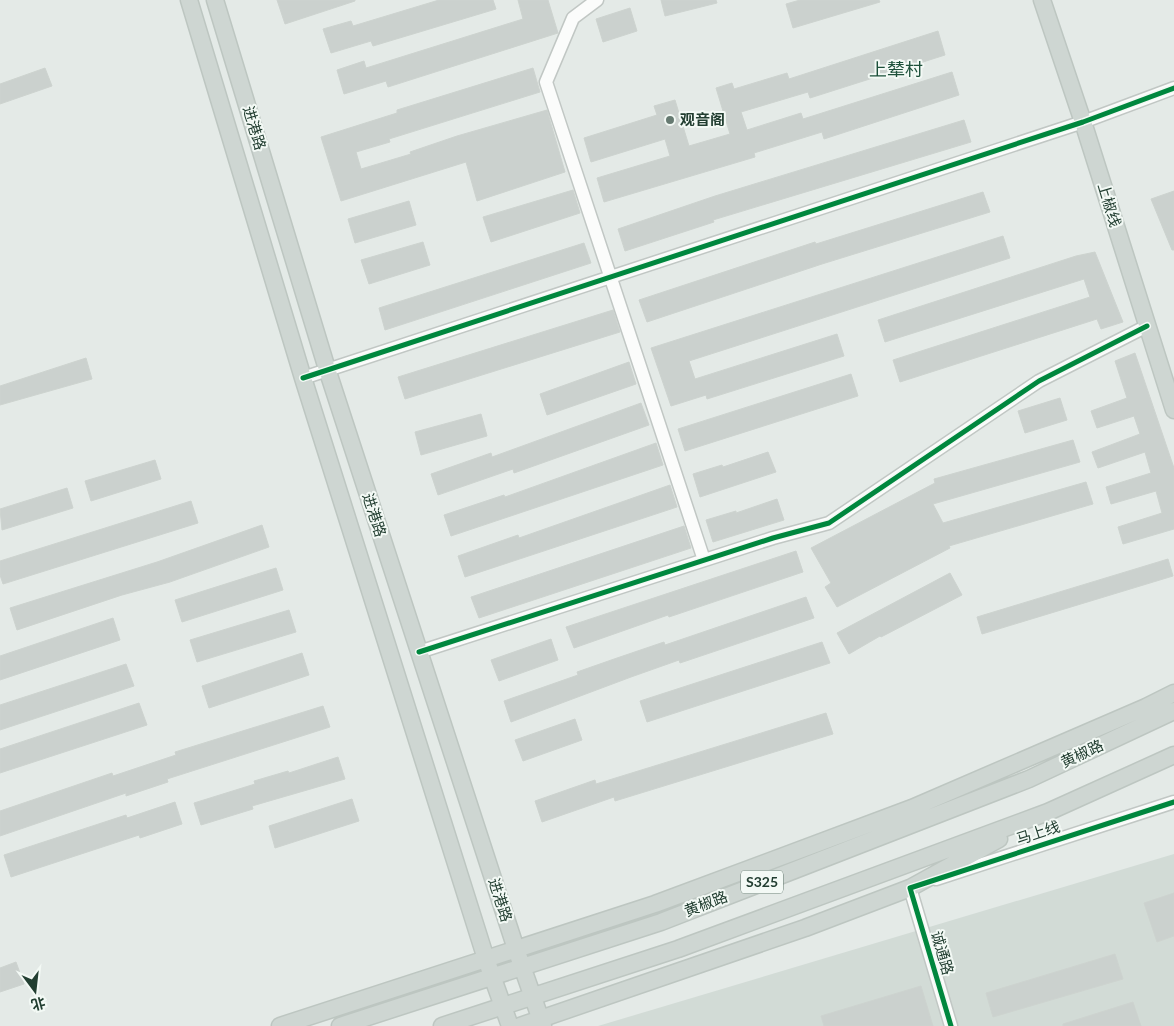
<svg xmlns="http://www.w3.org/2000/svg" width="1174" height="1026" font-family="Lato,'Noto Sans SC',sans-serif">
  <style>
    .built { fill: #d2dbd6 }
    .building { fill: #cbd1ce; stroke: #cdd3cf }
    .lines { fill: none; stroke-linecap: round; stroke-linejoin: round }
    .minor-casing { stroke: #c1c7c4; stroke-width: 15 }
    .major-casing { stroke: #bdc6c1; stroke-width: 19 }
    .minor { stroke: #fbfcfb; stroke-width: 12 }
    .major { stroke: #ced6d2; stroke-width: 16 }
    .cycleway-casing { stroke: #f3f9f5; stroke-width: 8 }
    .cycleway { stroke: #00873e; stroke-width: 5 }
    .poi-dot { fill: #667a71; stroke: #f3f9f5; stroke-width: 2 }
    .labels { text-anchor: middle; stroke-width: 4; stroke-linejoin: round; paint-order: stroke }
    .shield { fill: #f3f9f5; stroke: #61766c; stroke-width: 1 }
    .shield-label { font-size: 14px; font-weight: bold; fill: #223e31 }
    .poi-label { font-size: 15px; font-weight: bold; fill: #223e31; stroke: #f3f9f5; text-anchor: start }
    .street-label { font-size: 15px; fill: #223e31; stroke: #f3f9f5 }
    .quarter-label { font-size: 18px; fill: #1d503a; stroke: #f3f9f5 }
  </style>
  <rect width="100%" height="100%" fill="#e4eae7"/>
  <path class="built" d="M1174,854v172h-576z"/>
  <path class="building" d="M277,0h78v1l-70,23z
    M439,0h54l3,9 -123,37 -2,-5 -40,12 -8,-24 28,-8 2,5z
    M518,0h30l10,33 -170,54 -2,-6 -42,13 -7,-24 27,-9 2,7 157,-49z
    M661,0h55l1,3 -52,13z
    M800,0h79l1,2 -87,26 -7,-24z
    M630,8l7,23 -34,11 -7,-23z
    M938,31l7,24 -135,43 -2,-6 -67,20 6,18 54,-17 2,6 149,-47 7,23 -135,44 -2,-7 -68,21 1,4 -151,45 -7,-24 73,-22 -5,-17 -74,23 -7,-24 73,-23 -3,-9 21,-6 14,46 41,-12 -14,-46 16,-5 2,6 53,-16 2,6z
    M45,68l7,18 -52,18v-20z
    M533,68l7,24 -151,47 1,3 -34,10 5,17 50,-15 -1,-2 47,-16 90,-26 18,62 -88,29 -11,-39 -125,39 -20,-64 76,-24v-3z
    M964,120l7,22 -258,78 1,2 -89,29 -7,-22 97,-33z
    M573,190l7,23 -89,29 -8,-25z
    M1174,191v59h-2l-21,-51z
    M983,192l7,20 -168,52 -175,58 -8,-22 176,-58 1,2z
    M409,201l7,24 -61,18 -7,-24z
    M1003,236l7,22 -321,103 6,18 142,-45 7,22 -137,43 -1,-4 -35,11 -20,-58z
    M423,242l7,23 -61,19 -8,-24z
    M584,243l7,20 -206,67 -6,-22z
    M1095,252l28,70 -22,7 -4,-10 -197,63 -7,-22 197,-63 -6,-18 -199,63 -7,-22 198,-64z
    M613,310l7,22 -215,67 -7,-22z
    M1135,353l39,115v61l-51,15 -5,-17 44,-14 -6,-22 -45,13 -5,-17 45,-14 -6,-21 -47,16 -6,-16 48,-18 -6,-18 -37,12 -6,-17 36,-13 -12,-37z
    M86,358l6,21 -92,26v-19z
    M629,362l7,22 -89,31 -7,-21z
    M851,374l7,22 -173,55 -7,-22z
    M1060,398l7,22 -42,13 -7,-22z
    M641,403l8,22 -135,48 -1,-4 -75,26 -7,-21 60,-21 1,4z
    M481,414l6,22 -66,19 -6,-23z
    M1073,440l7,22 -147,42 10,19 143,-41 7,22 -144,42 1,2 -113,59 -12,-20 6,-4 -20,-35 124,-65 -1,-4z
    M656,443l7,22 -212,71 -7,-21 60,-20 1,2z
    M768,452l8,20 -76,25 -7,-23 29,-9 1,2z
    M155,460l6,19 -70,22 -6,-20z
    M670,485l7,22 -212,70 -7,-21 60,-21 1,3z
    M67,488l6,20 -71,22 -2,-21z
    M777,499l7,21 -71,22 -7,-22 30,-9v2z
    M191,501l7,22 -195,61 -3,-9v-14z
    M262,525l7,22 -99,35 -48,13 -105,35 -7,-22 147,-46z
    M684,526l7,22 -212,70 -8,-21z
    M796,551l7,21 -134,45 -1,-2 -94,33 -8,-21z
    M1168,559l5,17 -191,58 -5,-17z
    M276,568l7,22 -101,32 -7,-22z
    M950,573l12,22 -81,42 -1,-1 -31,18 -12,-21z
    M806,597l8,21 -134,45 -1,-3 -48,17 -120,45 -7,-21 74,-26 -1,-3 40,-14 47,-16 1,3z
    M289,610l7,22 -99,30 -7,-22z
    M113,618l7,22 -120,40v-24z
    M551,639l7,21 -59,21 -8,-21z
    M822,642l8,21 -183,59 -7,-21z
    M302,653l7,22 -100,33 -7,-22z
    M126,664l8,22 -134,44v-25z
    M139,703l8,22 -147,48v-24z
    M323,706l7,21 -163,52 1,3 -42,14v-3l-126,43v-25l112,-38 1,3 63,-21 -1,-3z
    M826,713l7,21 -218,67 -1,-4 -72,25 -7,-21 60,-21 1,4z
    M575,719l7,21 -59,21 -8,-21z
    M338,757l7,22 -93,27 1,3 -52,16 -7,-22 61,-19 -1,-3 34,-10 1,2z
    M352,799l7,22 -84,27 -6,-22z
    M175,802l7,22 -42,14 -1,-3 -128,42 -7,-22 122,-40 1,3z
    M1174,893v43l-17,6 -13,-39z
    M1115,954l8,25 -130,38 -7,-24z
    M16,962l8,22 -24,8v-24z
    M921,986l12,40h-109l-3,-10z
    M1133,1002l8,24h-78v-2z"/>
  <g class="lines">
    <g class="minor-casing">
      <path id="minor" d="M597,0l-24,18 -27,64 158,478
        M303,378l780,-256 91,-34
        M419,652l354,-114 56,-15 210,-142 108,-55
        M936,879l238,-77
        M917,885l-7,3 41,138"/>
    </g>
    <g class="major-casing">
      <path id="major" d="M189,0l114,378 183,581 24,67
        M215,0l112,369 189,580 27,77
        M1042,0l41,122 91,288
        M280,1026l375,-122 257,-96 234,-101 28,-14
        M340,1026l321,-104 368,-143 145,-68
        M442,1026l236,-77 370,-137 126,-57
        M520,1026l285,-98 105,-40 89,-49"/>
    </g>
    <use href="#minor" class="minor"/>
    <use href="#major" class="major"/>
    <g class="cycleway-casing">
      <path id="cycleway" d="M303,378l780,-256 91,-34
        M419,652l354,-114 56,-15 210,-142 108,-55
        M951,1026l-41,-138 264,-86"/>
    </g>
    <use href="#cycleway" class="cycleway"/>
  </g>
  <circle class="poi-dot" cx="670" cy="120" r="5"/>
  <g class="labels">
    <rect class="shield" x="741" y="870.5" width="42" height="23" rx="4"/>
    <g class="shield-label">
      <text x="762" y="887">S325</text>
    </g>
    <g class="poi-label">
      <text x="680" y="125">观音阁</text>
    </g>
    <g class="street-label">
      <text transform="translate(254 128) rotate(73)" y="5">进港路</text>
      <text transform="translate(1109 205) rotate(73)" y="5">上椒线</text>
      <text transform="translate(374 515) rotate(72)" y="5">进港路</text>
      <text transform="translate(1082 754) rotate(-25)" y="5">黄椒路</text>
      <text transform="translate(1038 833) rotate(-18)" y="5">马上线</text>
      <text transform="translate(500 900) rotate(72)" y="5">进港路</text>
      <text transform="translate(706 904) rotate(-21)" y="5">黄椒路</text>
      <text transform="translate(942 953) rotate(74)" y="5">诚通路</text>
    </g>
    <g class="quarter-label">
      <text x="896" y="76">上辇村</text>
    </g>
  </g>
  <g transform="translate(35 991) rotate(165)" stroke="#f3f9f5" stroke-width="4" paint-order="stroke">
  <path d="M0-4L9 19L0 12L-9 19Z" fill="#223e31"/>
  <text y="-8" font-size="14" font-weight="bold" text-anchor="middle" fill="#223e31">北</text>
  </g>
</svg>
